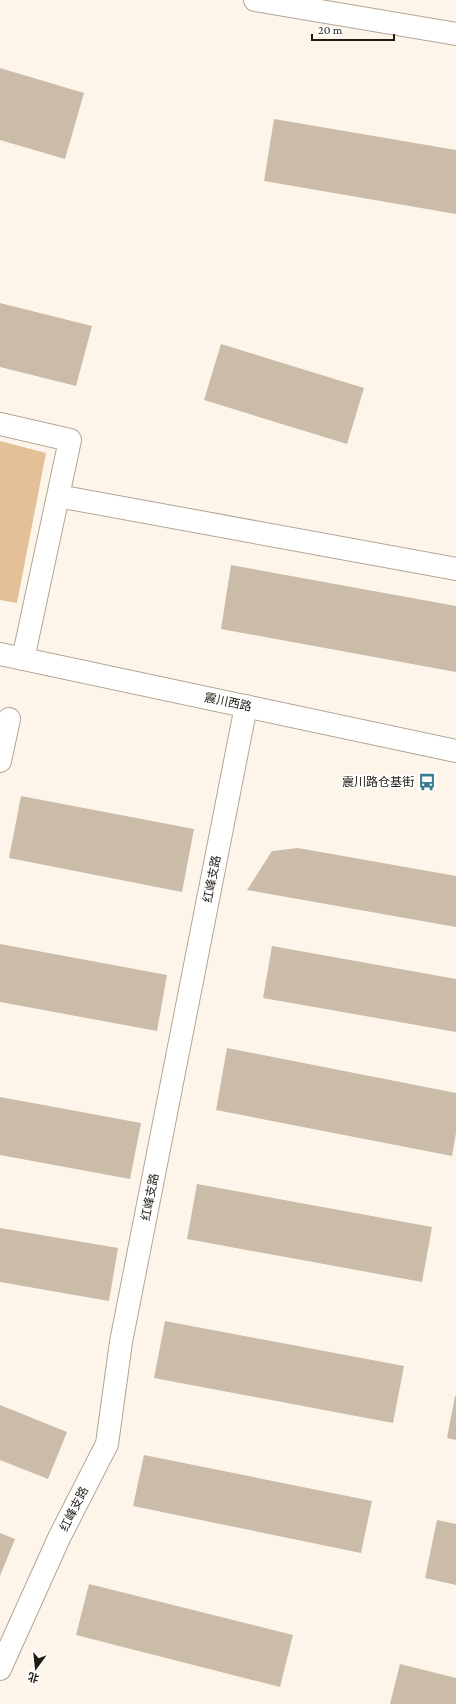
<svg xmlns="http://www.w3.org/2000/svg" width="456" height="1704" font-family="'Crimson Pro','Noto Sans SC',serif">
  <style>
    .green { fill: #e3c098 }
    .building { fill: #cbbcaa }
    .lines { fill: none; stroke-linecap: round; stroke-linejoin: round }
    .street-casing { stroke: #b4a594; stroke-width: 24 }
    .secondary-casing { stroke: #b4a594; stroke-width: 24 }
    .street { stroke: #fff; stroke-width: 22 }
    .secondary { stroke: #fff; stroke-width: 22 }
    .labels { text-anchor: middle; stroke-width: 3.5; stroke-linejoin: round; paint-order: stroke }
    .street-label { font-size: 12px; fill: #211b15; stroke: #fff }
    .poi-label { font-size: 12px; fill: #211b15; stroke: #fff; text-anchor: end }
  </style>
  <rect width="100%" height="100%" fill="#fef5ea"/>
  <path class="green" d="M0,441l46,12 -29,150 -17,-3z"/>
  <path class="building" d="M0,68l84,25 -19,66 -65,-19z
    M274,119l182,31v64l-192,-33z
    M0,303l92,23 -16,60 -76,-19z
    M221,344l143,44 -17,56 -143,-44z
    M231,565l225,41v66l-235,-43z
    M21,796l173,33 -12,63 -173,-34z
    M298,848l158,28v51l-209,-37 25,-39z
    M0,944l167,31 -10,56 -157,-29z
    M272,946l184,33v53l-193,-34z
    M227,1048l229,45v40l-4,23 -236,-46z
    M0,1097l141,26 -11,56 -130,-24z
    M197,1184l235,43 -10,55 -235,-43z
    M0,1228l118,20 -9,53 -109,-19z
    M165,1321l239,45 -11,57 -239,-45z
    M455,1396h1v44l-9,-2z
    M0,1405l67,27 -19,47 -48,-19z
    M144,1455l228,46 -11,52 -228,-47z
    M437,1520l19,4v61l-31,-7z
    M0,1533l15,6 -15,37z
    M89,1584l204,51 -13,52 -204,-52z
    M400,1664l56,14v26h-66z"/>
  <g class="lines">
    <g class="street-casing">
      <path id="street" d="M255,0l201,34
        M0,424l70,16 -12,56
        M23,659l35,-163 398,73
        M0,761l9,-42
        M0,1669l59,-131 48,-94 14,-102 125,-636"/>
    </g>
    <g class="secondary-casing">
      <path id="secondary" d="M0,654l456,97"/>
    </g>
    <use href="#street" class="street"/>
    <use href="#secondary" class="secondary"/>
  </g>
  <defs>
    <g id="bus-bare" transform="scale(1.38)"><path d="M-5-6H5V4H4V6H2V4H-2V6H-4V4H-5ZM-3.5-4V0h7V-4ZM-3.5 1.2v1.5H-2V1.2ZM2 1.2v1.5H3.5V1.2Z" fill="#3b7b8e" stroke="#fff" stroke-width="2.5" paint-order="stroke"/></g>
  </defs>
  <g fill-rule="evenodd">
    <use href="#bus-bare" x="427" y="782"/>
  </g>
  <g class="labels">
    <g class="street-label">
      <text transform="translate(228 702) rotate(12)" y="4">震川西路</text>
      <text transform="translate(212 879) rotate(-79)" y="4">红峰支路</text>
      <text transform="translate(150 1197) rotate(-79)" y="4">红峰支路</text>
      <text transform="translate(74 1509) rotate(-63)" y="4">红峰支路</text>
    </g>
    <g class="poi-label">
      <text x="414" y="786">震川路仓基街</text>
    </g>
  </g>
  <g transform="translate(36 1668) rotate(195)" stroke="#ffffff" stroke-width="3" paint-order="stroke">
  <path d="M0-3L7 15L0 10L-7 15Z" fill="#211b15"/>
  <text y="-6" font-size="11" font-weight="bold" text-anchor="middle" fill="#211b15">北</text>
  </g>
  <path d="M312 34v6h82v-6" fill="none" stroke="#211b15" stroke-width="2"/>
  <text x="318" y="34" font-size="12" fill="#211b15" stroke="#ffffff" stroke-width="3" paint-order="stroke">20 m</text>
</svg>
